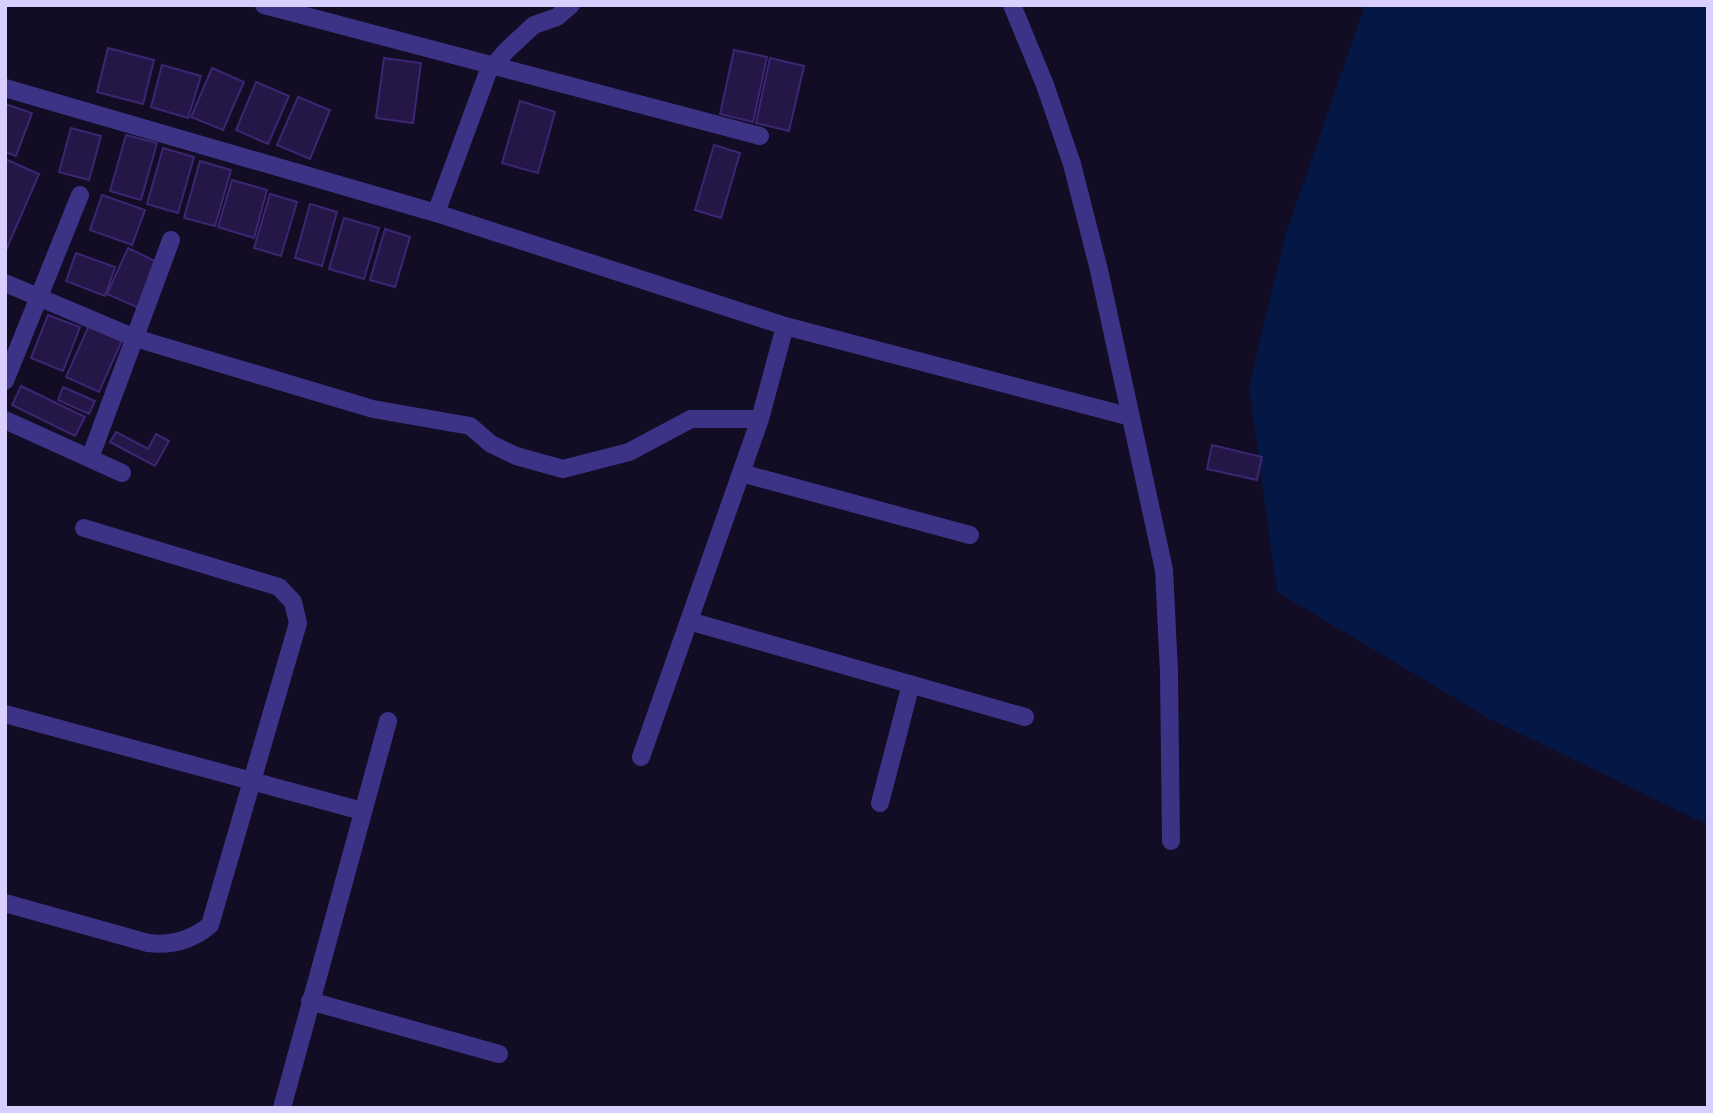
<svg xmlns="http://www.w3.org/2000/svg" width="1713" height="1113" font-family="'PT Sans Narrow',sans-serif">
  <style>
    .water { fill: #051744 }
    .building { fill: #241646; stroke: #3c2674; stroke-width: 2 }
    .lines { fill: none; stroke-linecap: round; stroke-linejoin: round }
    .minor { stroke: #3c3387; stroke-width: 18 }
  </style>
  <rect width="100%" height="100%" fill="#120c24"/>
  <path class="water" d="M1365,5h343v820l-220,-107 -211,-126 -28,-205 36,-151z"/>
  <path class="building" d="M108,48l46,12 -11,44 -46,-12z
    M734,50l33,7 -14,65 -33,-8z
    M384,58l37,5 -8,60 -37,-5z
    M770,58l34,8 -15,65 -33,-8z
    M162,65l39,11 -13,42 -37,-11z
    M212,68l32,14 -21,48 -32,-13z
    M256,82l33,14 -21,48 -32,-14z
    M298,97l32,13 -20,49 -33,-14z
    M520,101l35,11 -17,61 -36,-10z
    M5,104l27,9 -16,43 -11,-4z
    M71,128l30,8 -12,44 -30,-8z
    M126,135l31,8 -16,57 -31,-9z
    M714,145l26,8 -19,65 -26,-8z
    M163,148l31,9 -16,56 -31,-9z
    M5,159l34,15 -32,74 -2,-1z
    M200,161l31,9 -16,56 -31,-8z
    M232,180l35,10 -13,48 -36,-11z
    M270,194l27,8 -16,54 -27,-8z
    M102,195l43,15 -13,35 -42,-15z
    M310,204l27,8 -15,54 -27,-8z
    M344,218l35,10 -15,51 -35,-10z
    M385,229l25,8 -15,50 -25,-7z
    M128,248l33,16 -20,45 -34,-15z
    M76,253l39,14 -10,29 -39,-15z
    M48,315l32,12 -17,44 -32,-13z
    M90,323l33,15 -24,54 -33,-15z
    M21,386l64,31 -10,19 -63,-31z
    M63,387l32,14 -6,13 -31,-14z
    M116,432l32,17 8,-15 13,7 -14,25 -45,-24z
    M1212,445l50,12 -5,23 -50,-11z"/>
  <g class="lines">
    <path class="minor" d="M264,5l496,131
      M1012,5l33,80 27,79 27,106 65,300 5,102 2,169
      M5,88l431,125 52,-141 18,-21 28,-26 23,-8 14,-12
      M436,213l349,113 -25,93 -119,338
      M5,283l130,55 238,71 97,17 21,18 25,12 47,13 66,-17 62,-33h69
      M785,326l346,91
      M5,381l75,-186
      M5,420l117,53
      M90,458l81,-218
      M741,473l229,62
      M689,621l336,96
      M5,714l357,97
      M880,803l31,-119
      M5,903l143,40c24,3 44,-3 62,-18l88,-302 -5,-21 -14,-15 -195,-59
      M310,1001l189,53
      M282,1108l106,-387"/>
  </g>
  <rect width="1713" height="1113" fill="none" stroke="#d8cfff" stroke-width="14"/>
</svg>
